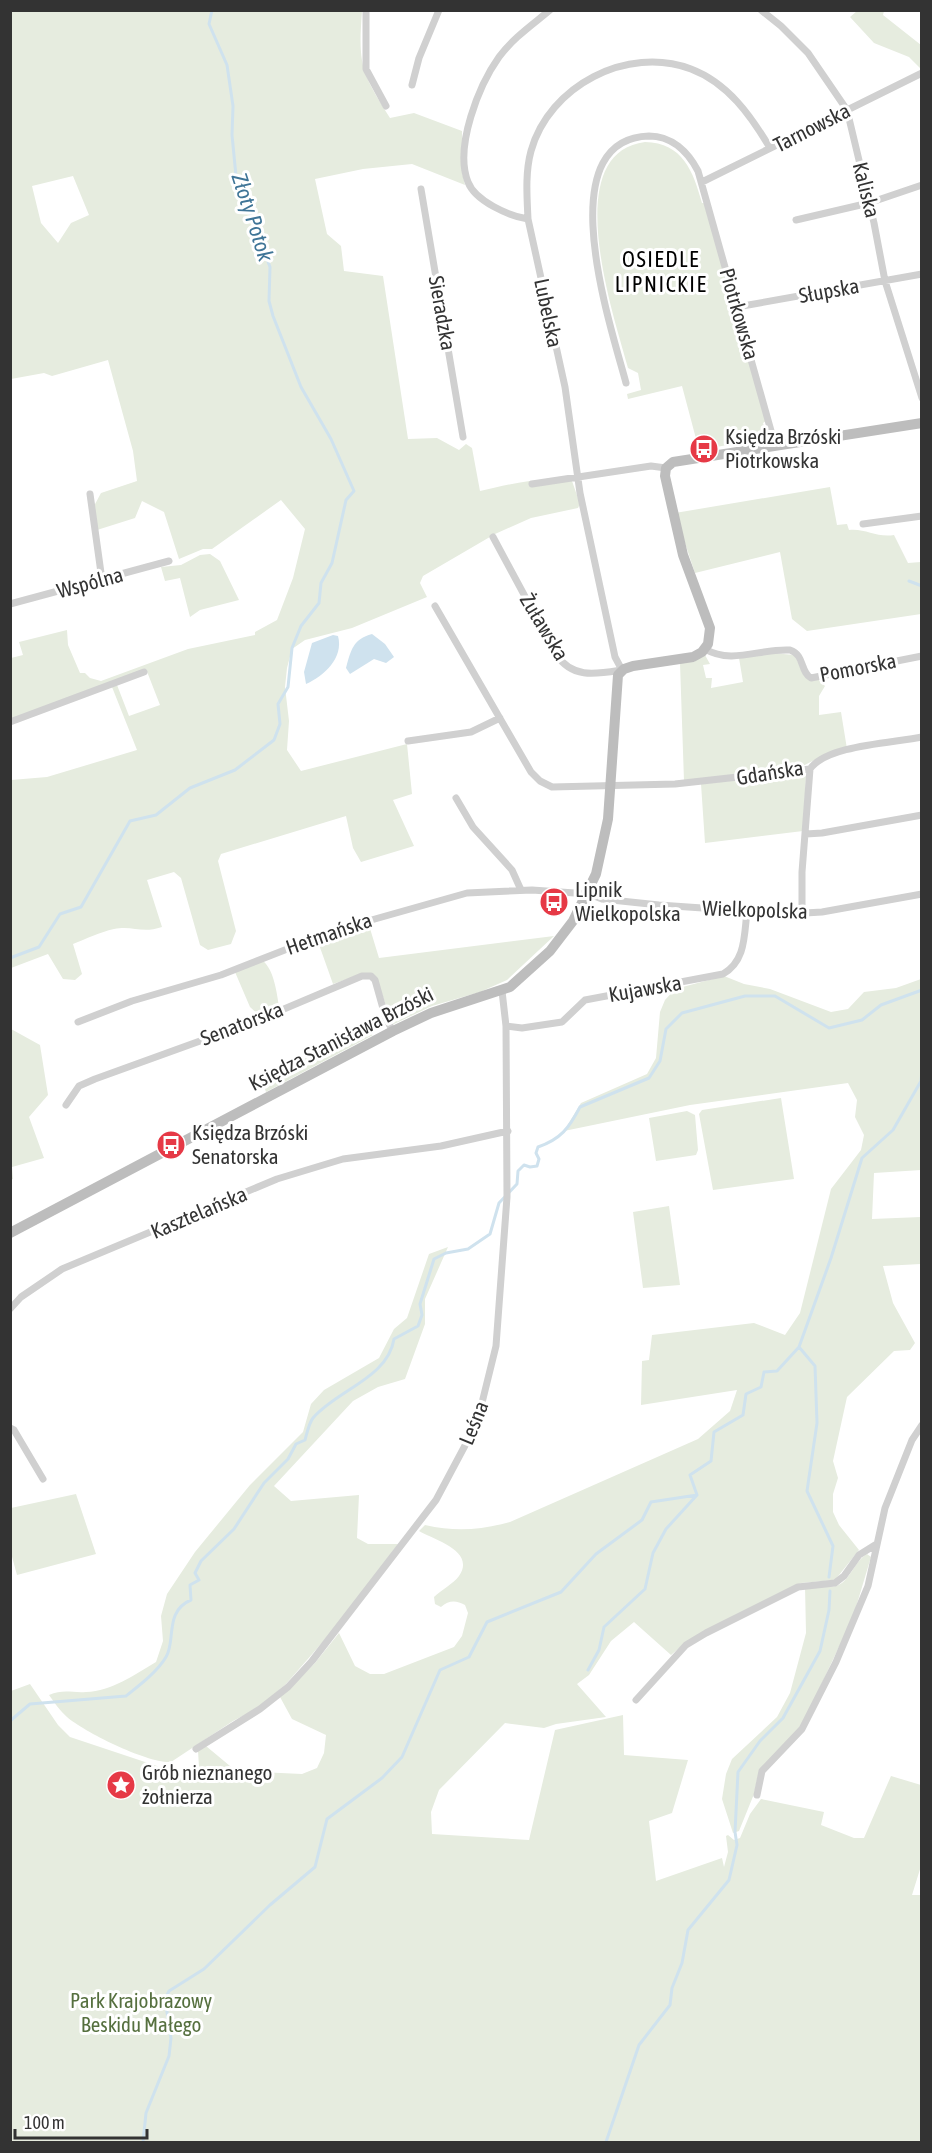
<svg xmlns="http://www.w3.org/2000/svg" width="932" height="2153" font-family="'Asap Condensed',sans-serif">
  <style>
    .green { fill: #e6ecdf; fill-rule: evenodd }
    .water { fill: #cfe2ee }
    .lines { fill: none; stroke-linecap: round; stroke-linejoin: round }
    .stream { stroke: #cfe2ee; stroke-width: 3 }
    .street { stroke: #d0d0d0; stroke-width: 7 }
    .secondary { stroke: #bdbdbd; stroke-width: 10 }
    .labels { text-anchor: middle; stroke-width: 6; stroke-linejoin: round; paint-order: stroke }
    .street-label { font-size: 21px; fill: #333; stroke: #fff }
    .poi-label { font-size: 21px; fill: #333; stroke: #fff; text-anchor: start }
    .park-label { font-size: 21px; fill: #56703f; stroke: #fff }
    .water-label { font-size: 22px; font-style: italic; fill: #3f7597; stroke: #fff }
    .neighbourhood-label { font-size: 22px; letter-spacing: 1.5px; fill: #000; stroke: #fff }
  </style>
  <rect width="100%" height="100%" fill="#fff"/>
  <path class="green" d="M11,11h351c-4,54 -1,61 28,107l24,-5 48,18v41l3,13 -53,-21 -49,5 -48,10 12,55 14,12 3,25 39,5 25,163 29,-1 22,12 7,-6 6,4 8,43c32,-7 59,-15 92,-10l8,23 -2,4 -47,10 -36,16 -72,42 -3,7 7,14 -75,31 -47,12 -13,9 -5,19 -2,19 4,34 -2,29 14,21 106,-27 5,50 -19,6 21,46 -53,16 -8,-14 -7,-32 -125,38 -3,7 18,70 -5,13 -23,6 -8,-5 -19,-67 -7,-6 -27,8 15,47c-21,7 -29,-2 -48,2 -14,3 -28,10 -41,15l9,30 -7,6 -12,-1 -15,-25 -37,14v-188l36,-3 90,-27 -25,-63 5,-2 12,31 31,-11 -14,-36 -135,50v-61l12,-3 -4,-13 48,-12 1,15 12,28h5l5,5 11,3 87,-32 67,-14v-3l22,-12 16,-42 12,-49 -24,-29 -69,49h-9l-24,10 -15,-47 -22,-11 -7,17 -38,12 -3,-24 7,-13 36,-12 -4,-30 -25,-91 -56,16 -8,-3 -33,6zM73,176l16,39 -18,8 -13,20 -17,-20 -9,-37z
    M857,11h27l-1,4 38,30v24l-12,-12 -35,-14 -24,-26z
    M645,142c38,1 48,29 57,61h2l62,218 -3,2 3,10 -4,6 -63,11 -17,-64 -54,13 -1,-5 14,-4 -3,-17 -10,-5c-14,-52 -70,-215 17,-226z
    M830,487l7,38 10,-1 2,6c16,-2 28,8 45,5l14,28 13,-1v52l-114,17 -15,-12 -12,-67 -85,21 -20,-60z
    M210,554l10,7 19,39 -39,10 -10,7 -10,-39 -15,3 -4,-14 20,-2 19,-10z
    M771,653l24,2 8,19 15,5 7,7 -6,10v19l22,-3 6,37 -17,3 -33,17 -113,12 -4,-118 25,-8 5,9 -7,1 3,13h6l-1,10 32,-6 -4,-24z
    M803,773l3,3 -3,55 -98,12 -4,-59z
    M368,922l11,36 175,-22 -47,44 -27,12 -48,14 -40,19 -15,-47 -15,-4 -29,10 -16,-45z
    M263,961c11,9 14,32 16,46l-19,9 -10,-9 -15,-35z
    M724,976l20,8 26,5 61,23 17,-3 16,-17 32,-4 25,-9v191l-47,3 -2,46 49,-2v47l-38,2 10,37 22,40 -5,7 -16,1 -47,46 -14,64 5,17 -5,16v18l6,13 20,25 -24,30 -34,3 -116,60 -14,12 -37,-33 -23,19 -22,34 -12,9 29,33 -50,7 -12,4 -39,-5 -66,67 -8,22 1,22 97,6 26,-110 68,-15 1,40 64,5 -16,53 -23,8 7,60 66,-23 2,9 4,-15 -2,-16 2,-1 6,5 6,-2 10,-24 11,-15 63,13 -3,13 33,13h10l27,-62 30,9v81l-9,29h10l-1,247h-910v-451l19,-7 28,41 12,12 93,31c10,2 19,6 31,5l5,-6 -1,-16 8,-5 30,25 66,3 15,-6 7,-15 2,-18 -34,-16 -12,-22 35,-34 24,-30 16,33 15,8h14l70,-27 8,-11 6,-23 -3,-8c-9,-5 -16,-5 -24,2l-6,-3 -1,-7c7,-7 19,-13 25,-21 17,-25 -24,-36 -40,-45l6,-6c31,7 55,5 85,-3l188,-83 32,-28 7,-21 -96,15 1,-44 7,-1 3,-25 102,-12 31,12 15,-22 31,-124 30,-39 3,-15 -9,-18 2,-17 -9,-17 -158,22 -126,26 17,-28 66,-29 9,-16 4,-46 5,-12 10,-11z
    M11,1029l29,16 8,50 -19,22 15,41 -32,9 1,12 -2,1z
    M366,1033l7,2 -107,57 -5,-15z
    M781,1098l13,81 -81,11 -14,-76 3,-4z
    M687,1111l8,4 3,35 -2,5 -40,6 -7,-43z
    M669,1206l11,79 -37,3 -10,-76z
    M448,1247l-23,52v25l-20,55 -27,8 -25,14 -79,85 17,15 68,-6 -2,43 11,6h30l-57,77 -55,63 -28,24 -25,13 -62,41c-22,2 -87,-30 -104,-45 -7,-6 -13,-15 -18,-22 14,-6 23,-2 37,-3 26,-1 48,-17 70,-30l7,-21 -2,-25 6,-22 28,-42 55,-67 53,-53 8,-28 13,-14 55,-32 15,-29 13,-11 22,-64z
    M76,1494l20,60 -79,21 -6,-22v-45z
    M867,1554l4,3 -18,60 -40,85 -13,25 -41,44 -5,23 -15,37 -6,2 -11,-34 4,-25 6,-15 45,-42 13,-24 16,-60 -1,-47c10,0 22,2 31,0 14,-4 18,-25 31,-32z"/>
  <path class="water" d="M372,634l13,10 9,13 -8,6 -12,-4 -24,15 -4,-6c5,-18 7,-29 26,-34z
    M333,635l5,1c6,22 -14,40 -32,48l-2,-12 8,-29z"/>
  <g class="lines">
    <path class="stream" d="M909,581l13,5
      M10,958l29,-11 21,-33 21,-7 49,-86 26,-6 34,-27 45,-18 39,-30 6,-16 -2,-20 10,-17 4,-39 9,-22 18,-23 2,-20 11,-20 14,-63 8,-9 -23,-52 -30,-52 -28,-71 -4,-15 1,-34 -34,-91 -4,-41 1,-29 -6,-41 -18,-41 3,-14
      M799,1347l16,19 2,57 -10,68 26,55 -4,31
      M588,1670l11,-20 5,-23 41,-38 8,-36 13,-24 31,-34 -7,-20 21,-14 3,-29 29,-17 3,-21 15,-7 3,-15 13,-1 22,-24 32,-89 31,-100 31,-28 28,-49 1,-12
      M10,1721l20,-17 96,-8c14,-11 31,-24 40,-39 10,-15 -2,-46 25,-57l-1,-15 9,-5 -4,-7 6,-12 33,-32 30,-46 24,-24 8,-15 9,-4c2,-7 4,-17 8,-22 24,-28 75,-40 81,-79l24,-13 4,-11 -2,-11 14,-45 12,-6 22,-4 22,-15 9,-31 18,-19 1,-13 6,-6 6,2 7,-1 2,-7 -3,-6 2,-6c23,-8 31,-19 42,-40l69,-29 11,-17 6,-32 16,-16 63,-17h30l54,32 33,-8 19,-15 41,-15
      M143,2142l3,-29 23,-57 2,-18 -6,-39 4,-8 35,-22 66,-64 45,-38 12,-48 55,-41 20,-21 38,-87 29,-13 18,-35 74,-30 35,-38 46,-34 9,-18 46,-7
      M606,2142l33,-97 31,-40 2,-17 10,-25 6,-33 41,-50 8,-35 -2,-13 3,-60 22,-31 23,-23 37,-67 9,-41 1,-19"/>
    <path class="street" d="M366,10v59l20,37
      M761,10l20,16 27,27 39,57 27,113 11,58 37,117
      M412,85l7,-27 20,-48
      M702,182l220,-109
      M421,189l42,248
      M528,219c-19,-3 -53,-18 -60,-37 -14,-35 11,-97 31,-125 14,-19 33,-32 51,-47
      M796,220l73,-17 53,-18
      M737,307l185,-33
      M626,383c-14,-53 -79,-244 23,-247 23,0 39,16 49,35l77,274
      M532,484l119,-18 15,2
      M90,494l12,86
      M863,524l59,-8
      M493,537l63,117c16,25 40,20 66,16l-7,-13 -35,-164 -15,-106 -37,-168c-1,-22 -3,-46 3,-68 18,-65 96,-106 160,-82 37,14 60,47 79,79
      M10,604l159,-43
      M435,606l96,166 9,9 12,6 123,-3 135,-15c17,-24 83,-26 112,-32
      M705,649c27,16 56,-1 85,1 15,5 10,22 21,28l111,-22
      M10,722l134,-50
      M408,741l63,-9 29,-14
      M456,798l17,29 39,43 9,20
      M806,834l16,-1 100,-18
      M802,914v-42l8,-103
      M78,1022l54,-21 89,-26 115,-45 131,-37 65,-3 57,4 13,5 57,6 129,9 34,-2 100,-18
      M506,1026l16,2 40,-6 23,-22 138,-26c23,-13 21,-39 24,-62
      M66,1105l13,-19 16,-7 163,-59 104,-44h9l4,4 11,39 7,12
      M10,1309l11,-12 41,-28 215,-90 66,-20 98,-13 67,-15
      M10,1428l4,2 29,49
      M636,1700l50,-55 20,-12 92,-46 37,-4 9,-7 15,-21 16,-10
      M196,1749l64,-40 28,-22 24,-26 124,-161 41,-77 19,-77 11,-149 -1,-171 -4,-35
      M757,1795l5,-24 40,-42 34,-67 32,-76 17,-78 27,-68 10,-15"/>
    <path class="secondary" d="M10,1233l383,-202 38,-18 79,-26 40,-36 23,-30 23,-47 12,-55 10,-144 6,-6 9,-3 60,-9 9,-5 6,-8 2,-16 -27,-73 -18,-79 1,-8 7,-6 249,-39"/>
  </g>
  <defs>
    <g id="bus-disc" transform="scale(1.5)"><circle r="9.5" fill="#e63946" stroke="#fff"/><path d="M-5-6H5V4H4V6H2V4H-2V6H-4V4H-5ZM-3.5-4V0h7V-4ZM-3.5 1.2v1.5H-2V1.2ZM2 1.2v1.5H3.5V1.2Z" fill="#fff"/></g>
    <g id="sight-disc" transform="scale(1.5)"><circle r="9.5" fill="#e63946" stroke="#fff"/><path d="M0-6L1.8-2.2L6-1.7L2.9 1.2L3.7 5.4L0 3.3L-3.7 5.4L-2.9 1.2L-6-1.7L-1.8-2.2Z" fill="#fff"/></g>
  </defs>
  <g fill-rule="evenodd">
    <use href="#bus-disc" x="704" y="449"/>
    <use href="#bus-disc" x="554" y="902"/>
    <use href="#bus-disc" x="171" y="1145"/>
    <use href="#sight-disc" x="121" y="1785"/>
  </g>
  <g class="labels">
    <g class="street-label">
      <text transform="translate(812 128) rotate(-27)" y="7">Tarnowska</text>
      <text transform="translate(866 190) rotate(76)" y="7">Kaliska</text>
      <text transform="translate(829 291) rotate(-10)" y="7">Słupska</text>
      <text transform="translate(442 313) rotate(80)" y="7">Sieradzka</text>
      <text transform="translate(548 313) rotate(78)" y="7">Lubelska</text>
      <text transform="translate(739 314) rotate(74)" y="7">Piotrkowska</text>
      <text transform="translate(90 583) rotate(-15)" y="7">Wspólna</text>
      <text transform="translate(544 627) rotate(59)" y="7">Żuławska</text>
      <text transform="translate(858 668) rotate(-11)" y="7">Pomorska</text>
      <text transform="translate(770 773) rotate(-9)" y="7">Gdańska</text>
      <text transform="translate(755 910) rotate(2)" y="7">Wielkopolska</text>
      <text transform="translate(329 934) rotate(-19)" y="7">Hetmańska</text>
      <text transform="translate(645 989) rotate(-10)" y="7">Kujawska</text>
      <text transform="translate(242 1024) rotate(-21)" y="7">Senatorska</text>
      <text transform="translate(341 1039) rotate(-27)" y="7">Księdza Stanisława Brzóski</text>
      <text transform="translate(199 1213) rotate(-23)" y="7">Kasztelańska</text>
      <text transform="translate(474 1423) rotate(-68)" y="7">Leśna</text>
    </g>
    <g class="poi-label">
      <text x="725" y="444">Księdza Brzóski<tspan x="725" dy="24">Piotrkowska</tspan></text>
      <text x="575" y="897">Lipnik<tspan x="575" dy="24">Wielkopolska</tspan></text>
      <text x="192" y="1140">Księdza Brzóski<tspan x="192" dy="24">Senatorska</tspan></text>
      <text x="142" y="1780">Grób nieznanego<tspan x="142" dy="24">żołnierza</tspan></text>
    </g>
    <g class="park-label">
      <text x="141" y="2008">Park Krajobrazowy<tspan x="141" dy="24">Beskidu Małego</tspan></text>
    </g>
    <g class="water-label">
      <text transform="translate(253 217) rotate(72)" y="8">Złoty Potok</text>
    </g>
    <g class="neighbourhood-label">
      <text x="661" y="267">OSIEDLE<tspan x="661" dy="25">LIPNICKIE</tspan></text>
    </g>
  </g>
  <rect width="932" height="2153" fill="none" stroke="#333333" stroke-width="24"/>
  <path d="M15 2129v9h132v-9" fill="none" stroke="#333333" stroke-width="3"/>
  <text x="24" y="2129" font-size="18" fill="#333333" stroke="#ffffff" stroke-width="4.5" paint-order="stroke">100 m</text>
</svg>
